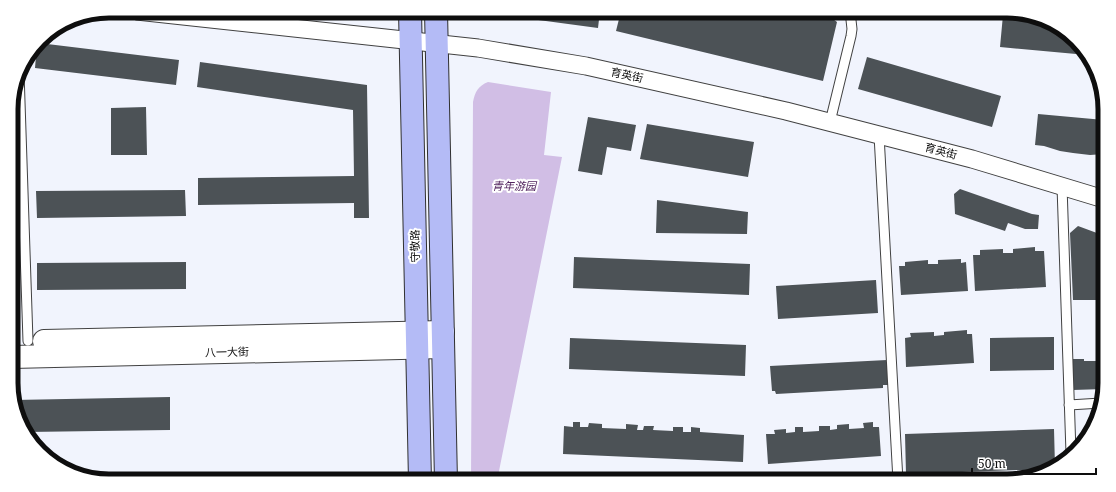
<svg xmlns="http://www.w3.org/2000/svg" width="1116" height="492" font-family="'Noto Serif','Noto Sans SC',serif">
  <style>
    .green { fill: #d1bee5 }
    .building { fill: #4c5256 }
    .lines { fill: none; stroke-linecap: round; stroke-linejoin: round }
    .service-casing { stroke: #414141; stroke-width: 11 }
    .minor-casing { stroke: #414141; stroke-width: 19 }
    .tertiary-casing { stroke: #414141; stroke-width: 24 }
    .secondary-casing { stroke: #303030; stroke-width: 24 }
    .service { stroke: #fff; stroke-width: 9 }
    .minor { stroke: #fff; stroke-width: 17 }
    .tertiary { stroke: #fff; stroke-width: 22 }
    .secondary { stroke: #b4bbf6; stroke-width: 22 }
    .labels { text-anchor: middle; stroke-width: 4; stroke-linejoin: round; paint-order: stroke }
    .street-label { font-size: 11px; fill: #0e0e0e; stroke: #fff }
    .park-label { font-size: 11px; font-style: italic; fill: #53265f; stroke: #fff }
    .rim { fill: none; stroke: #0e0e0e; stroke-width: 5 }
  </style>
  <rect width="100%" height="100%" fill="#f1f4fd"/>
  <path class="green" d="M488,82l63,10 -7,63 18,2 -65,324h-26l2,-379c2,-10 5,-16 15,-20z"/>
  <path class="building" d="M501,11h99l-2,17 -82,-11z
    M621,11h201l15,11 -14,59 -207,-50z
    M1003,15l42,4 40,31 2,5 -87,-8z
    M39,43l140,17 -3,25 -141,-17 2,-24z
    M867,57l134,39 -9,31 -134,-38z
    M200,62l167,23 2,133h-15v-15l-156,2v-27l156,-2 -1,-66 -156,-23z
    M146,107l1,48h-36v-47z
    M1038,114l66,6v34l-14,1 -17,-2 -13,-2 -16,-5 -9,-1z
    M588,117l48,8 -5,26 -24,-4 -5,28 -24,-4z
    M647,124l107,18 -6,35 -108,-18z
    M960,189l72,25 7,1 -1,14h-13l-17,-6 -3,8 -50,-17 -1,-20z
    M185,190l1,26 -149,2 -1,-27z
    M657,200l91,12 -1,22 -91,-1z
    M1078,226l27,10v64h-32l-3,-67z
    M1035,247v4h9l2,36 -71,4 -2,-36h7v-5l23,-1v4h10v-4z
    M574,257l176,7 -1,31 -176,-7z
    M961,259v4l5,-1 2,29 -67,4 -2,-29h6v-4l23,-2v4h10v-4z
    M186,262v27l-149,1v-27z
    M876,280l2,33 -100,6 -2,-33z
    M967,330v4h5l2,29 -68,4 -1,-29 6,-1 -1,-4 24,-1v4l10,-1v-3z
    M1054,337v33l-64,1v-33z
    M570,338l176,7 -1,31 -176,-7z
    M1072,359h12v2h21l-1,28 -31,1z
    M887,360l1,25h-5v3l-107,6 -1,-3h-3l-2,-25z
    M170,397v33l-143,2 -13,-32z
    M573,422h7v5h8l1,-4 13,1v4l24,1v-5l12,1 -1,5h6l1,-4h10l-1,4 20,1v-4h10v5h8v-5l9,1v4l44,3 -1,27 -180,-8 1,-28 9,1z
    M873,422v5h6l2,29 -113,8 -2,-30h9l-1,-4 12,-1v4l9,-1v-5h8v5l16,-1v-5h11v4l7,-1v-4l12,-1v5l15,-1 -1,-5z
    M1054,429l1,38 -6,2 -143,5 -1,-40z"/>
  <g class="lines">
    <g class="service-casing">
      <path id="service" d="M19,72l9,269
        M830,122l21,-86 1,-7 -2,-18
        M879,135l19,346
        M1062,186l9,267
        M1069,405l32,-2"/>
    </g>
    <g class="minor-casing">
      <path id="minor" d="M137,11l341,37 108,18 200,45 186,48 132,40"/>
    </g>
    <g class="tertiary-casing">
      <path id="tertiary" d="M44,341l399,-9
        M12,357l431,-10"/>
    </g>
    <g class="secondary-casing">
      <path id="secondary" d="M410,11l10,470
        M436,11l10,470"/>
    </g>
    <use href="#service" class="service"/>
    <use href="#minor" class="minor"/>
    <use href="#tertiary" class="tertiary"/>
    <use href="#secondary" class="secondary"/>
  </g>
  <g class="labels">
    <g class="street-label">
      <text transform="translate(627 75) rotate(12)" y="4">育英街</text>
      <text transform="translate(941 151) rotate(15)" y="4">育英街</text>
      <text transform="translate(415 246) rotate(-91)" y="4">守敬路</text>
      <text transform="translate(227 352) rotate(-1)" y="4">八一大街</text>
    </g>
    <g class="park-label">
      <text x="514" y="190">青年游园</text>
    </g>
  </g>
  <path d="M0 0H1116V492H0ZM109 18H1007A91 91 0 0 1 1098 109V383A91 91 0 0 1 1007 474H109A91 91 0 0 1 18 383V109A91 91 0 0 1 109 18Z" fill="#fff" fill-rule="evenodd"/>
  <path class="rim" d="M109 18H1007A91 91 0 0 1 1098 109V383A91 91 0 0 1 1007 474H109A91 91 0 0 1 18 383V109A91 91 0 0 1 109 18Z"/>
  <path d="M972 468v6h124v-6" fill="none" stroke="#0e0e0e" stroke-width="2"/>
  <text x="978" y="468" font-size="12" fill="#0e0e0e" stroke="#ffffff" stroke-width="3" paint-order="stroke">50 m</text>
</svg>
